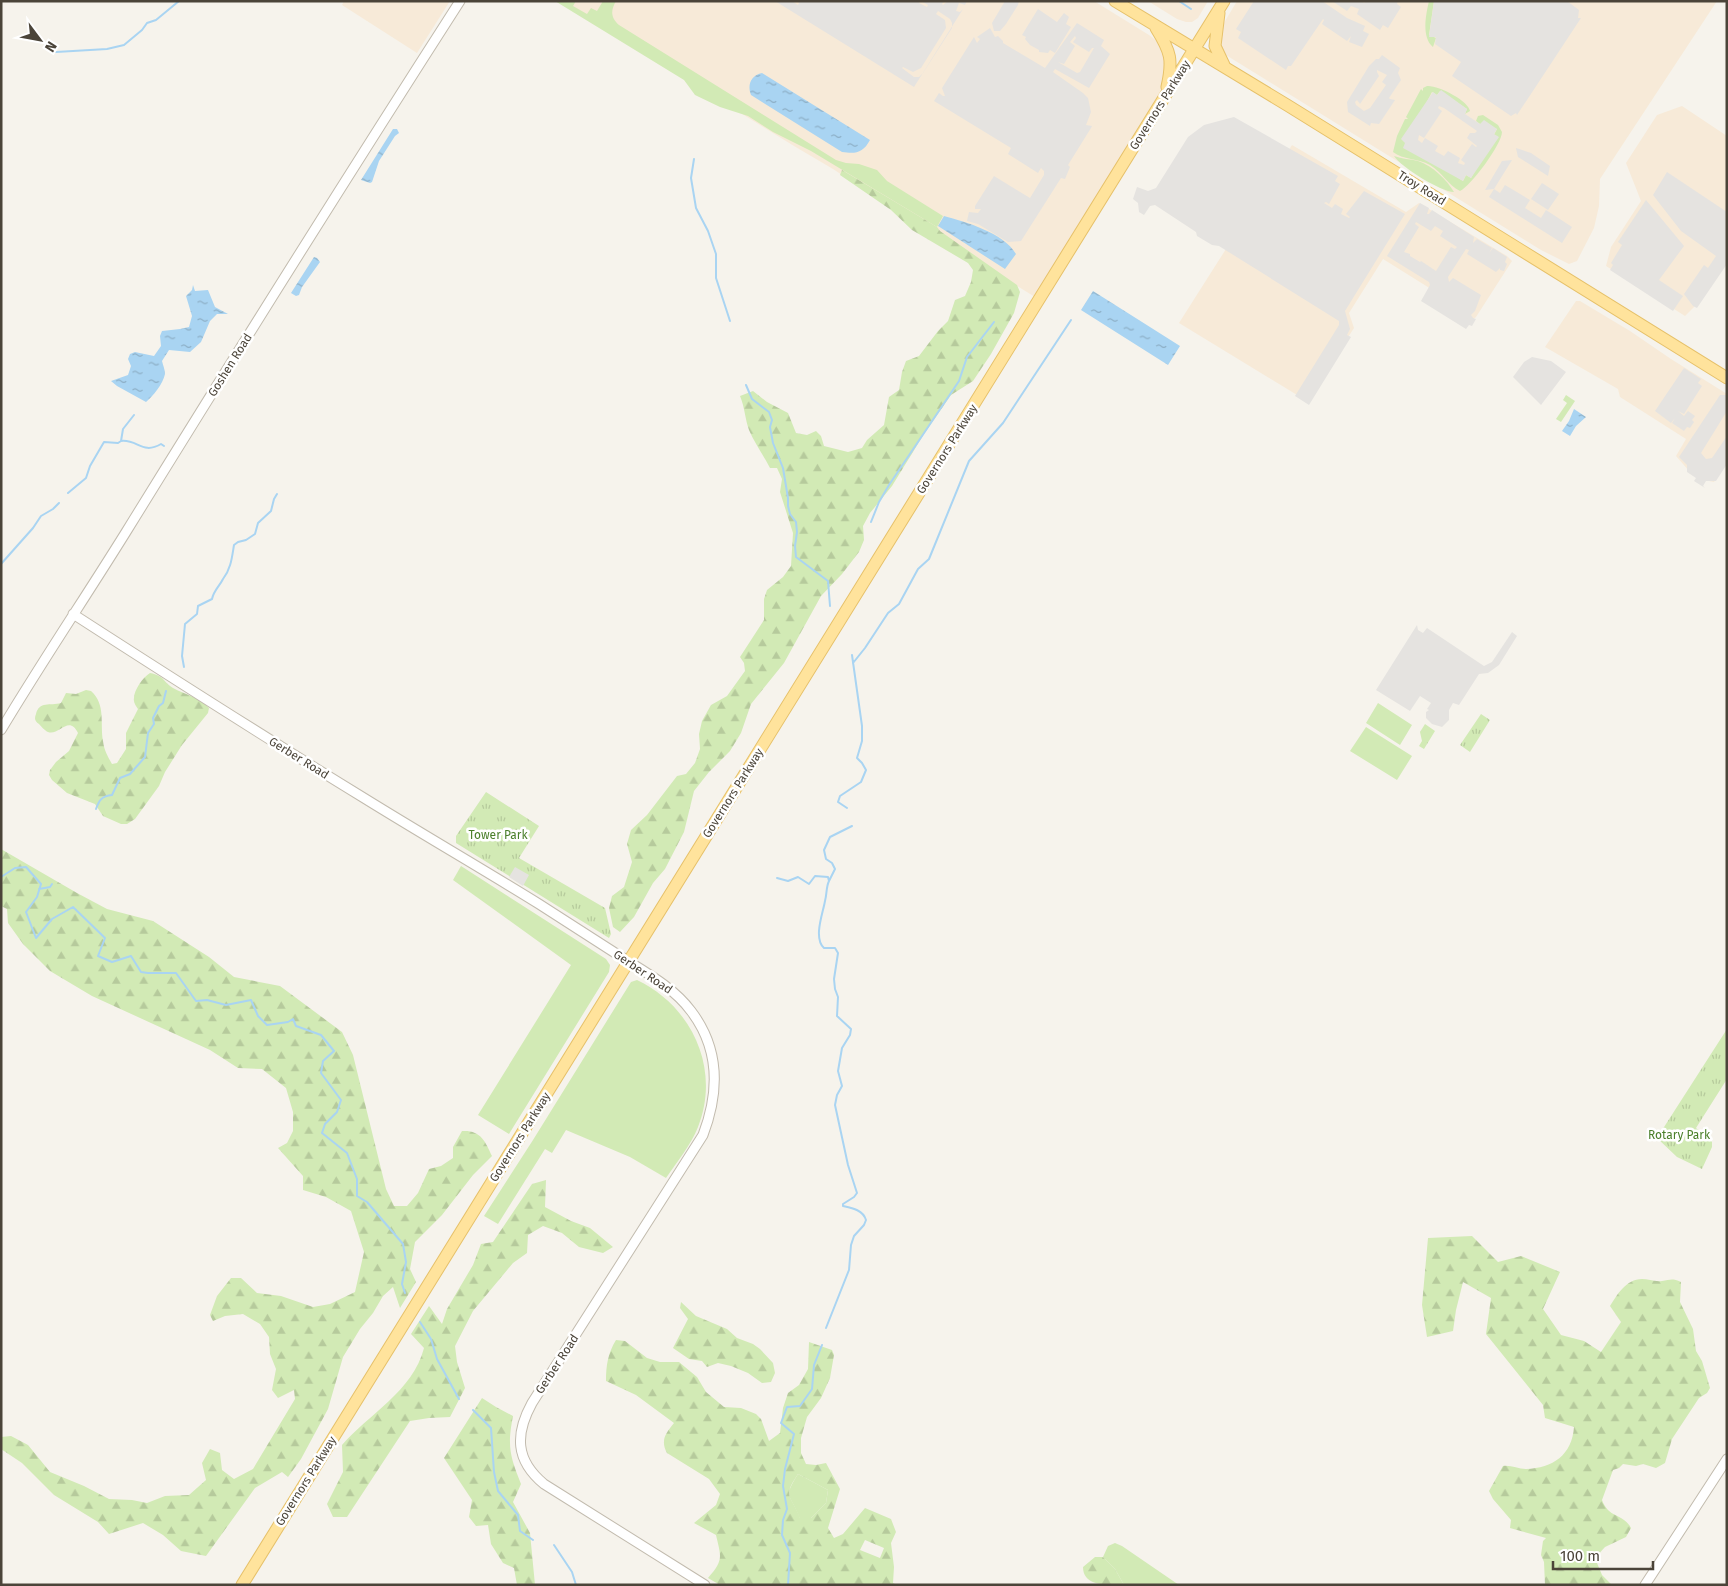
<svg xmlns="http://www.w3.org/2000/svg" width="1728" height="1586" font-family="'Fira Sans',sans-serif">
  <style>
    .commercial { fill: #f7ead8 }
    .grass { fill: #d2eab5 }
    .forest { fill: url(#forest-firs); fill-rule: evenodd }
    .park { fill: url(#park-tufts) }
    .parking { fill: #e5e3e0; fill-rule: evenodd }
    .water { fill: url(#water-ripples) }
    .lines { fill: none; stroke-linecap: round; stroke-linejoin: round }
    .stream { stroke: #a9d4f2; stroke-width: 2 }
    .minor-casing { stroke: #c2bbae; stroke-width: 11 }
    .major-casing { stroke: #e6c16a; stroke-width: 13 }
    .minor { stroke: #fff; stroke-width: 9 }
    .major { stroke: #ffe39c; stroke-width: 11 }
    .labels { text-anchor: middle; stroke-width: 5; stroke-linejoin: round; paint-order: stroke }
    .street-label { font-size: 12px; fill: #4b4439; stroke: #fff }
    .park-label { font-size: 12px; fill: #4a7f2a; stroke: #fff }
  </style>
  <defs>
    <pattern id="forest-firs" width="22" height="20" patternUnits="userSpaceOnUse" patternTransform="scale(1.25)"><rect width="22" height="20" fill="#d2eab5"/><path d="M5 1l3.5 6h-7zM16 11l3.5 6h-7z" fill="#b6ca9c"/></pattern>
    <pattern id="park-tufts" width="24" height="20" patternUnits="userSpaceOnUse" patternTransform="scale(1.25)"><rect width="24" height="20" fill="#d2eab5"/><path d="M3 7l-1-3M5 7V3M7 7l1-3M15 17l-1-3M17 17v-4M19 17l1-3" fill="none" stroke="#b6ca9c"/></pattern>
    <pattern id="water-ripples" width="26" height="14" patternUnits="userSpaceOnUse" patternTransform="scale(1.25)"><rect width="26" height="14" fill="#a9d4f2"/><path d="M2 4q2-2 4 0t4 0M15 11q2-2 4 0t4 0" fill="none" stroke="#8caec5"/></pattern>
  </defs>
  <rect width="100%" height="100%" fill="#f6f3ec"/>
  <path class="commercial" d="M344,1h106l-33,52 -75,-48z
    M560,1h534l55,34 12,9 4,5v30l-4,14 -126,204 -134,-83 -68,-45 -39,-23z
    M1148,1h60l-10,17 -6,4h-6l-9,-3z
    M1237,1h480l-117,178 -1,27 -5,22 -17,33 -8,3 -28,-14 -320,-198 -4,-9 4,-15z
    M1682,106l45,30v124l-30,44 -12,12 -79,-50 5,-19 30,-46 -15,-38 31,-48z
    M1292,145l114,67 13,-9 88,53 5,5 -36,56 -8,6 -37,-34 -48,-30 -34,54 5,15 -47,73 -128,-78z
    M1576,301h4l50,30 41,28 56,35v68l-13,20 -10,-2 -14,-8 -14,-16 10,-17 -66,-42 -2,-8 -73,-42z"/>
  <path class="grass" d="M555,1h21l-3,5 14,8 4,-6 6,3 6,-10h13c-5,9 -6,16 3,24l217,135 10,3 13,1 18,6 10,11 56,35 -6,11 -126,-76 -38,-19 -25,-16 -28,-9 -25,-12 -11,-15z
    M1429,1h5l-5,34 7,3 -3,9c-12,-10 -7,-33 -4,-46z
    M1427,86c11,-1 42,15 43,25l-5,3 2,-5 -27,-18 -3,4 -5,-3 -27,52 58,37 3,-6 5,3 26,-49 -17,-5 -4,-3 2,-5 5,-1 15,10 4,7c0,12 -31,54 -42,59 -12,-6 -18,-19 -30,-26 -12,-7 -27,-5 -37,-13l4,-16 8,-17h3l-2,-2 15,-28 2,2v-3z
    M1394,156c8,3 16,3 24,5 15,5 29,19 36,31 -13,0 -53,-25 -60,-36z
    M1566,395l9,6 -14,21 -5,-3 11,-16 -4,-3z
    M1378,703l34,22 -12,20 -34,-22z
    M1366,727l46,29 -15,24 -47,-29z
    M461,866l145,93 4,6 -1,7 -100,162 -31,-19 93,-150 -118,-85z
    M637,980c55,26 84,89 61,147 -7,18 -21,35 -32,51l-36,-21 -64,-27 -14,23 -7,-4 -47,75 -14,-8 49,-76 98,-158z
    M798,1474l30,16 -2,13 -15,15 -11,1c-9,-25 -18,-20 -2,-45z
    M1115,1543l7,3 57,39h-55l-9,-16 -12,-12 5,-11z"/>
  <path class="forest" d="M842,170l95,57 3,4 77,54 3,7 -6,21 -23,41 -18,27 -22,14 -27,39 -32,52 -22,27 -7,13 1,14 -5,12 -17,22 -21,22 -37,67 -33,41 -10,29 -11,18 -21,21 -15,19 -10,41 -19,37 -12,14 -19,34 -14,15 -7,-5 -4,-19 3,-12 12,-9 8,-25 -5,-18 4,-14 16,-15 30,-39 9,-2 9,-11 5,-14 -1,-15 3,-13 9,-16 16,-9 18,-25 -1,-8 -4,-6 24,-37v-21l3,-9 16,-13 8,-11 2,-33 -13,-41 2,-13 -5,-11h-7c-6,-12 -15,-24 -21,-38 -4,-11 -4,-22 -9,-34l13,-5 14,11 21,11 8,20 11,2 9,-4 5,5 3,10 24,6 14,-4 5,-8 17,-15 5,-28 10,-7 3,-18 4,-11 13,-5 19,-25 10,-10 7,-21 10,-4 6,-14 2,-12 -5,-7 -56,-33 -21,-20 -51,-35z
    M150,673c15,3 12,8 23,15 13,7 26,9 36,20l-1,5 -26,32 -17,27 -6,14 -24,33 -8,5h-6l-18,-8 -8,-12 -28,-11 -15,-13 -3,-5 1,-5 6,-8 13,-11 9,-18c-9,-19 -19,3 -30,-1 -3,-1 -7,-6 -9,-8 -4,-3 -5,-5 -3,-10 3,-13 14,-8 25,-11l5,-10 10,1 10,-4 5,1c15,13 9,33 12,50 1,9 5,16 9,23l5,-1 9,-14v-16l12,-24c-2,-3 -5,-7 -4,-11 0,-8 9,-21 16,-25z
    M1,849l76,44 30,16 46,12 56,36 25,20 46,9 62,46 11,23 33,134 8,17h13l11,-13 11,-24 12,-3 12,-8v-11l9,-16c19,-1 23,10 30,25l-19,19 -31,40 -27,27 -5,27 6,13 -16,26 -7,-21 -10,9 -10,17 -13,16 -17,28 -15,52 -27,50 -13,18 -6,-5 -27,16 -49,68 -25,-5 -18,-16 -20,-12 -34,11 -11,-12 -44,-27 -32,-32 -21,-14v-12l10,-1 17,9 22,27 34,14 25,13 23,1 15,3 18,-7 24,-1 17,-15 -4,-17 8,-14 10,4 2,17 12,9 19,-10 42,-70 -1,-9 -16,8 -6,-8 4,-21 -6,-15 -1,-17 -9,-13 -17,-10 -18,2 -12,5 -3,-6 7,-19 14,-18h10l16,15 24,3 32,11 17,-3 25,-12 9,-40 -13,-41 -25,-14 -23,-7v-14l-25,-28 9,-5 6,-12v-19l-7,-24 -24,-19 -24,-1 -28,-18 -118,-54 -42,-25 -27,-27 -15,-21 -1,-14 -6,-3z
    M546,1180l-1,27 26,14 19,7 23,19 -10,6 -24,-6 -17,-14 -19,-7 -15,9 -1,18 -14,10 -40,48 -18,35 2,16 8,26 -15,29 -21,1 -19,3 -63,96h-14l-6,-13 16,-32 -1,-27c27,-31 71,-54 82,-97l-13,-14 18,-28 13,18 5,-15 26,-44 8,-21 12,-2 39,-58z
    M1472,1236l26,26 23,-6 39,16 -17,37 18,26 23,6 17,11 20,-30 -11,-16c7,-11 16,-27 32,-27 6,0 13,3 20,2 8,-1 10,-3 19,1l-1,20 13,27 3,22 6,10 8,27 -3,5 -8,5 -27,41 -7,24 -9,5 -13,-4 -7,2 -13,-2 -4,4 -6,2 -11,30c7,19 21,13 29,28l-5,9 -21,10 -10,11 7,17 10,10h-67l-1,-23 -3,-7 2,-14 3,-3 -36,-10 1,-8 -18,-21 -4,-8 14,-25c8,-1 15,3 23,3 27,-1 46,-14 48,-42l-29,-9 -2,-13 -57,-71 5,-36 -28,-16 -7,28 -3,21 -26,6 -5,-32 6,-67z
    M681,1302l15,14 31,13 10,9 16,6 7,5 13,14 2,10 -4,9 -9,1 -14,-10 -17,-7 -13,-3 -11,4 -5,-6 -13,-2 -16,-11 15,-29 -8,-11z
    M616,1340l9,1 22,17 13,4h19l18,15 9,15 18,15 17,1 15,6 5,5 8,22 11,-8 3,-25 5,-15 11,-8 9,-16 1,-27 23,8 2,5 -4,23 -9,20 -14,19 -6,21v15l5,11 10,1 10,-2 14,26 -12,39 6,10 9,-4 22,-26 26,11 5,13 -5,11 3,24 -1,16 4,2h-177l-12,-7c16,-18 13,-21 8,-43l-22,-12 22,-18 4,-11 -11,-15 -42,-26c-7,-13 -1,-20 7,-30l-38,-28 -30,-14c0,-16 2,-28 10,-41zM798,1474l30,16 -2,13 -15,15h-11c-9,-24 -18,-20 -2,-44zM865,1540l19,8 -4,10 -20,-8z
    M482,1398l14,9 17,9c-6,31 -3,40 8,68l-8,18 17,31 5,52h-18l-3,-17 -11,-5 -12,-19 -3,-19 -12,1 -7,-9 3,-17 -28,-42z
    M1095,1557h8l12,12 9,16c-19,0 -41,1 -41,-18z"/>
  <path class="park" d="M1481,714l9,6 -20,32 -10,-7z
    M1425,724l10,7 -11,18 -5,-3 3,-5 -2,-9z
    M486,792l53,34 -20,32 86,50 6,26 -2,4 -153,-95v-7z
    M1727,1029v50l-31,49 16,14v5l-10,22 -25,-12 -20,-19z"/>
  <path class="parking" d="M775,1h17l6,4 1,-2 -2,-2h123l-1,2 8,4 1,-2 -7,-4h23l-2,3 1,1 5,-4h19l-2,4 -6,-2 -3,8 4,1 3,-3 -49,78zM938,11l12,8 2,4v5l-29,45 -4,4h-5l-12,-9 1,-1 10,5 8,-4 25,-40 -1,-8 -9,-6z
    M1005,1h14l-1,4 -12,19 -6,7h-6l-2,-8z
    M1254,1h68l25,17 18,8 -2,5 6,3 -7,13 -13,-5 2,-6 -4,5 -25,-17 2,-4 -1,-1 -32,47h-3l-2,4 -48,-32 3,-6 -5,-3z
    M1332,1h28l5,2 -1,-2h34l-1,3 4,3 -13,21 -5,-3 -3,5 -23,-16 2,-5 -8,-3 -4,5z
    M1434,1h133l12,9 -1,8h3l-64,97 -1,-2 -5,3 -59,-40 9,-14 -26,-18 1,-7h-7z
    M1038,9l19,13 7,-9 5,4 -3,7 5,3 -16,26 -5,-3 -2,3 -9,-1v-2l-9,-5 -5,-6 1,-2 -4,-2z
    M1077,23l27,17 -3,6 9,8 -21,34 -34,-19 -2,3 30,21 5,5 3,14 -5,13 6,1 -1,2 -23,37 2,2 -5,12 -4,-1 -40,63 -13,1 -30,-18 -11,-3 2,-9 9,1 3,-4h-6v-3l19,-30 36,22 14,-23v-4l-3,-3 -3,5 -30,-19 3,-6 -77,-47 5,-8 4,3h2l-3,-8 32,-51 3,6 3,-4 -3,-2 13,-9 5,9 3,-1 5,5v2l42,25zM1075,36l1,2 -3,4 16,10 3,-4h2l-14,24 -3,1 -19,-11 6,2 11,-18 -5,-4z
    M1382,55l18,13 -2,5 3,7 -12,18 1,1 5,1 -16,24 -8,-1 -1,3 -22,-14 -1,-10 22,-36 7,-7h3zM1377,70l10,5 -5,7 4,3 -16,23 -6,3 -8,-6 -1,-3 2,-2 3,4 19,-28 -2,-4z
    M1441,90l26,19 -2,5 15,10 4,-4 13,9 -3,5 5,3 -28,41 -5,-3 -3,6 -60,-33 2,-5 -4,-4 32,-47 4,3zM1439,106l5,2 33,23 -2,2h-5l-3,5 10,8 -1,1 -4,-3 -11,16 4,3 -1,2 -6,-2 2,-5 -12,-7 -4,5 -9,-5 3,-5 -13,-8 -3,5 -4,-3 1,-5 5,3 18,-27 -4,-3z
    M1234,117l104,59 -3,5 5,3 -11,20 -3,-2 -2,1 8,5 3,-4 8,5 -2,5 8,4 1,-1 -4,-3 18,-23 41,23 -60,97 5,18 -3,6 4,2 -42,68 -14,-9 44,-71v-4l-120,-75 -7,-1 -15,-9 -1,-4 -41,-27 -5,1 -6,9 -5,-3 -1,-9 -5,-4 4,-12 11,4 8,-3 32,-51 16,-12z
    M1516,148l15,5 19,13 -2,10 -30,-19z
    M1512,160l-18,29 6,4 5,-8 25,15 -5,8 16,10 5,-8 26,17 -10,16 -73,-46 5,-8 -9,1 17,-29z
    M1667,172l60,40v52l-30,44 -4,-2 -9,-12 20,-29 4,3 8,-12 -35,-25 -28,-36z
    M1542,183l17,11 -11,16 -17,-11z
    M1646,200l38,46 -25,34 24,16 -10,15 -63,-41 3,-5 -2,-2 11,-18 -4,-3z
    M1420,203l9,5 -2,6h2l3,-4 42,27 -1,6 4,-4 15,9 -3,5 4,-5 14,9 -2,5 2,2 -3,7 -4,-1v-2l-4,4 -29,-18 2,-4 -3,-1 -18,28 1,5 4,-4 28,17 -6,16 -4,4 2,3 3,1 -4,7 -3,-1 -3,4 -45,-28 9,-16 -1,-3 -42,-26zM1416,222l15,9 4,-5 8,5 -3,5 17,11 -2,2 -4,-2 -15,24 -15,-10 -1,1 -10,-6v-2l-6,-2 15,-25 -4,-3z
    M1532,357l19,4 15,11 -25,33 -28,-28 11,-15z
    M1684,368l17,11 -3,4 4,3 -18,28 -6,-3 6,5 4,-5 7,5 -3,4 2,2 -4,6 -3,-1 -3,4 -12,-8 3,-5 -4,5 -16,-12z
    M1720,395h7v16l-26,42 5,6 6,-1 15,-22v28l-11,17h-10l-3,5 2,2 -11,-7 2,-3 -9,-6v-7l-8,-8z
    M1417,625l1,5 5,3 4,-5 57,38 8,-4 20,-30 5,4 -18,29 -11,8 -9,1 -20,31 -6,-2 -4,7v10l-7,7 -10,-3 -6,-6v-6l3,-2 -2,-1 4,-6 -11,-7 -10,15 -34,-21z
    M515,867l14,8 -6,11 -14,-9z"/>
  <path class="water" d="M762,73l108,67c-7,13 -14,14 -28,12l-91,-57c-4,-10 0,-20 11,-22z
    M393,129h4l2,4 -4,3 -16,25 -7,21 -2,1 -9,-3z
    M944,216c22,6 60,17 72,38l-11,15 -67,-43z
    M314,257l3,1 3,4 -18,25 -3,8 -3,1 -5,-3z
    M193,285l2,6 13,-1 7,17 13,7h-11l-7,7 -9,21 -11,10 -21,-2 -7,11c1,4 3,9 3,13 -2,10 -12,22 -19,28l-29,-16 -6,-5 17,-6 3,-9 -3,-7 2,-5 5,-2 19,4 7,-10 -1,-10 2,-5 18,-2 9,-2 3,-11 -6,-20 6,-6z
    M1093,291l87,55 -12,19 -87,-55z
    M1574,409l12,8 -10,9 -6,10 -8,-5 7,-10z"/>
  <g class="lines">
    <path class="stream" d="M1179,1l12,8
      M56,52l51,-3 17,-4 18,-15 5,-7 9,-3 23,-19
      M694,159l-3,19 5,30 12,23 8,23v24l14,43
      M746,385l6,14 17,13 3,8 -2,7 3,16 10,25 5,30v8l2,8 6,8 1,10 -2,14 1,11 32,24 2,25
      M121,441c17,-2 21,14 40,3l3,2
      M68,493l18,-15 4,-12 14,-24 14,1 3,-2 2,-12 11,-14
      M871,522l8,-20 10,-17 70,-104 8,-24 27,-35
      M1,564l32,-36 8,-12 12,-7 6,-6
      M853,663l12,-15 23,-35 11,-9 19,-35 11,-10 40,-98 34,-38 68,-103
      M184,667l-2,-11 3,-32 12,-10 1,-8 14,-7c2,-9 7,-12 11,-20 8,-10 9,-22 11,-34l4,-3 8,-2 9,-6 3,-11 13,-12 3,-12 3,-5
      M847,808l-9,-6 2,-6 21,-14 5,-12 -4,-7 -5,-5 5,-17v-15l-10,-71
      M96,809c3,-9 6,-13 16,-14l8,-17 10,-4 15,-17 3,-24 6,-9 -1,-6 6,-12 4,-3 3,-12
      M1,877l14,-9 11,-1 15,17 -4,13 -11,15 10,26 16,-19 21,-12 32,31 -7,18 14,6 19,-6 10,16 7,1h28l20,28 11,-1 19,5 25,-5 7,16 9,9 21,-3 5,-3 3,7 25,9 13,16 -11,10 -2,12 20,27 -4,12 -12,12 -3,9 25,20 10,26v17l10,6 36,42 3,18 -4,22 3,9
      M777,878l11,3 10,-4 11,7 6,-8 13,1 1,4c-3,6 -2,13 -4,20 -2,12 -12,37 -1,47h11l3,5 -4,26 1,10 3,8 -1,19 14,13 -1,6 -8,13 -4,23 4,15 -5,9 -2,10 13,60 9,28 -3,4 -11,7v2c9,2 20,4 23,14l-2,5 -10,11 -3,9 -2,25 -23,58
      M829,881l6,-12 -3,-6 -6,-4 -2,-9 6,-13 22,-11
      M39,889l11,-2 2,-3
      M420,1322l11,17 6,20 22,40
      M473,1410l18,18 3,44 4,19 20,24 2,16 13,9
      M554,1545l18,27 4,13
      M788,1585l2,-32 -8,-18 1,-15 4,-11 -4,-23 2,-17 9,-35 -13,-11 6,-16 13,-1 12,-17 2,-24 8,-20"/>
    <g class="minor-casing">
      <path id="minor" d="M73,614c96,62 193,124 291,184 58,36 117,70 175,106 28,18 56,36 84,54 24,15 51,30 68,53 29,38 28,82 12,124l-171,268c-17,31 -17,57 12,81l161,101
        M1,730c40,-67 84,-132 125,-198 110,-178 221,-355 334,-531
        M1645,1585l82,-126"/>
    </g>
    <g class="major-casing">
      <path id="major" d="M1115,1l172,104 440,273
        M1219,13l-4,33 9,19
        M1156,28c15,24 17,32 11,59
        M242,1585l982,-1584"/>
    </g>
    <use href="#minor" class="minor"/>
    <use href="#major" class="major"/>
  </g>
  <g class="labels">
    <g class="street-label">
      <text transform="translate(1160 105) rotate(-58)" y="4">Governors Parkway</text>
      <text transform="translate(1422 188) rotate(32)" y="4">Troy Road</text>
      <text transform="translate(230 365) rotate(-58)" y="4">Goshen Road</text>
      <text transform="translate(947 449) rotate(-58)" y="4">Governors Parkway</text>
      <text transform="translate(299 758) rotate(32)" y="4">Gerber Road</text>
      <text transform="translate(733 793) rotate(-58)" y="4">Governors Parkway</text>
      <text transform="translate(643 972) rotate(34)" y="4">Gerber Road</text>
      <text transform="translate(520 1137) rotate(-58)" y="4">Governors Parkway</text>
      <text transform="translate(557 1364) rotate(-57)" y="4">Gerber Road</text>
      <text transform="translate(306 1481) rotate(-58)" y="4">Governors Parkway</text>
    </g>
    <g class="park-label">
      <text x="498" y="839">Tower Park</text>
      <text x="1679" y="1139">Rotary Park</text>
    </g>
  </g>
  <rect width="1728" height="1586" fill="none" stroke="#4b4439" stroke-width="5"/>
  <g transform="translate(40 40) rotate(122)" stroke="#ffffff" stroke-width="4" paint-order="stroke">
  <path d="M0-4L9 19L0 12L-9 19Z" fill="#4b4439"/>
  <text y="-8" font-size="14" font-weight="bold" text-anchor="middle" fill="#4b4439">N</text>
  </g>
  <path d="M1553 1561v8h100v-8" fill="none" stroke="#4b4439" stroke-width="2.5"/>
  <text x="1560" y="1561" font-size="15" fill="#4b4439" stroke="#ffffff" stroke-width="4" paint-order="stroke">100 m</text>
</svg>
